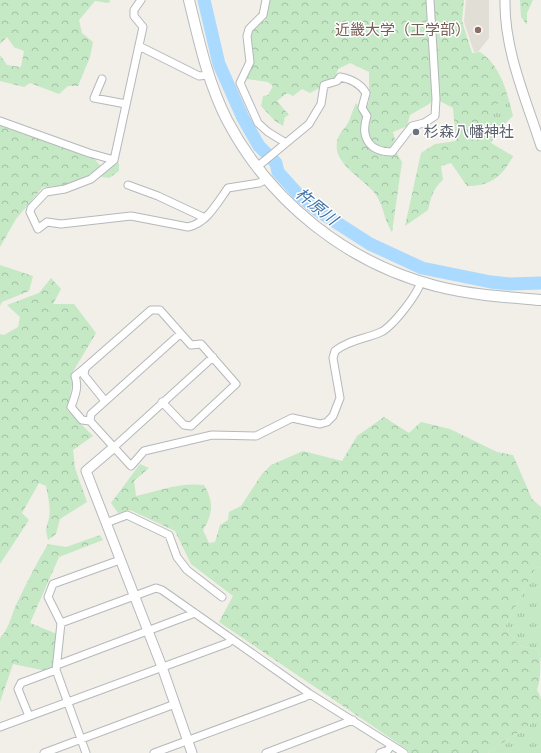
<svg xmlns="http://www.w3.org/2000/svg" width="541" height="753" font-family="Signika,'Noto Sans JP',sans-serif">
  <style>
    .education { fill: #e1ded6 }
    .grass { fill: url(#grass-tufts) }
    .forest { fill: url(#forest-crowns) }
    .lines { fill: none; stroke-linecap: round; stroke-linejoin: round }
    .river { stroke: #aadaff; stroke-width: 13 }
    .minor-casing { stroke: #b5b8bc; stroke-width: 9 }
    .tertiary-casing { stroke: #b5b8bc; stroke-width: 11 }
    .secondary-casing { stroke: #b6babf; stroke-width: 12 }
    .minor { stroke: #fff; stroke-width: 7 }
    .tertiary { stroke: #fff; stroke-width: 9 }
    .secondary { stroke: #fff; stroke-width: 10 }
    .education-dot { fill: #8d6e63; stroke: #fff; stroke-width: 1.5 }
    .worship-dot { fill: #6b7280; stroke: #fff; stroke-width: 1.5 }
    .labels { text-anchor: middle; stroke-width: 3; stroke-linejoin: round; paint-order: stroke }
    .education-label { font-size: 15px; fill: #785e54; stroke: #fff; text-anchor: end }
    .worship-label { font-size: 15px; fill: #5b616d; stroke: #fff; text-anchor: start }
    .water-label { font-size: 16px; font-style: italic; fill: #4174aa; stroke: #fff }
  </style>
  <defs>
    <pattern id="grass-tufts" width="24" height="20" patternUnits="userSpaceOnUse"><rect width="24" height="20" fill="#c5e8c5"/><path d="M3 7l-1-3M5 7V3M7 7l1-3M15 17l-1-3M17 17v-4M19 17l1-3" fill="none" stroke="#a3c0a4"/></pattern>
    <pattern id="forest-crowns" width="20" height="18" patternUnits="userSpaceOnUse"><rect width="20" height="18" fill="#c5e8c5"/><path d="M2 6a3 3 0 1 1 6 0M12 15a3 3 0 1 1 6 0" fill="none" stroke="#a3c0a4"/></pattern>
  </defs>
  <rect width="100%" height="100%" fill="#f1efe8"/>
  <path class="education" d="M466,0h23v38l-11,14h-4l-10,-30z"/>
  <path class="grass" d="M507,93l6,23 -16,15 -14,-3 19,-32z
    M541,567v96l-2,-13 -20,-4 -14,-19 30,-58z
    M541,717v36h-53z"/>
  <path class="forest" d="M0,0h110l-1,3 -14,-2 -16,19 3,13 11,9 -3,15 -12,29h-10l-9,8 -29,-11 -6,4 -24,-6v-26l7,10 14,2 3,-16 -10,-4 -7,-10 -7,7z
    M270,0h157l7,99 -5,5 -19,11 -3,11 -14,6 2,8 -5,8 -13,-1 -8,-8 -4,-31 4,-6v-30l-19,-9 -12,6 -4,11 -24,13 -8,-4 -9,7 -6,-3 -10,8 12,14 -4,2 -2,9 -8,-5 -14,-15 2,-10 5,-1 5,-9 -5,-4 -22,-3c2,-5 8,-12 7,-18 0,-15 -9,-35 12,-40z
    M431,0h33l-2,21 10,32 8,-1c15,10 21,24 27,41l-5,3 -18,32 13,3 -6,12 22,13c-11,21 -23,30 -46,30l-16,-23 -10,3 2,14c-10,8 -12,18 -15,30l-23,16 16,-73 14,-9 21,-3 -3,-33 -15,-8z
    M520,0h13l-6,13v12l-6,-8z
    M356,103l9,13 -4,11 8,21 21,8 6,-4 6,10 -10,70c-9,-13 -8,-29 -19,-41 -13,-15 -43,-29 -35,-53 2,-5 7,-10 10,-15 3,-6 5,-14 8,-20z
    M0,122l93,35 11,13 11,-10 4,4v7l-10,7 -18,-3 -28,11 -20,1 -27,32 -16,28z
    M0,265l33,11 -4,15 -27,11 -2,4z
    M51,278l10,11 -8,15h21l22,29 -25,42 1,10 -5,25 26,26 -20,14 2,18 12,34 -27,17 -4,15 -8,6c-3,-13 -2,-10 1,-22 2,-10 -1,-22 -3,-32l-7,-3 -17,30 7,7 -29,44v-230l4,1 14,-8 2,-10 -13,-12 32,-12z
    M384,417l25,16 12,-11 29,7 47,23 16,3 19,44 9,8v60l-6,2 -30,58 14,19 20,4c2,13 2,28 -2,40l4,8v19l-53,36h-79l-1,-3 -189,-128 14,-26 -42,-32 -16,-33 -45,-21 -12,3 -7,-10 29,-39 9,4 -15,13 2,15c23,-5 43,-14 68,-11 10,17 9,29 -1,45l6,13 6,-1 5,-17 8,-5 1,-8 12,-6 21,-32 9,-9 32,-14 39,10 15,-25z
    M100,535l3,5 -44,17 -29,66 27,11 -5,34 -10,2 -29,-6 -13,38v-64c9,-9 11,-22 16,-33 10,-21 20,-41 32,-61l18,3z"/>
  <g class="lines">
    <path class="river" d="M204,0l15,64 24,54 16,28 17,17 2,9 20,22 19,16 53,34 52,24 69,14 19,2 31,-1"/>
    <g class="minor-casing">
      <path id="minor" d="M141,0l-7,10v6l9,11 -29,133 -23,19 -26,10 -19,3 -15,16 -1,4 8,17 9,-7 14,2 70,-8 57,11c19,-4 29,-24 40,-39l31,-5 8,-4
        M139,46l60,30 10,-1
        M102,79l-8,19 32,6
        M0,121l89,32 25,7
        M286,143l23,-19 12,-20 3,-19 13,-4 3,-4c11,2 20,6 26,16l-4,15 5,8c-7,21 2,36 25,36l20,-26 12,-3 11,-7 1,-17 -6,-99
        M257,167l29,-24 -18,-11 -10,-9 -18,-40 10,-21 -3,-26 2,-7 14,-14 3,-15
        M128,185l30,11 47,22
        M180,334l-89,80 -1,7 41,45 13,-15 68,-16 44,1 36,-18 28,6 7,-2 6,-6 7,-18 -7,-40 2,-7c13,-11 31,-12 46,-19 12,-6 37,-38 40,-51
        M85,368l-10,8c4,11 0,20 -4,31l11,13 8,1
        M105,401l-21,-26 1,-7 66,-58h9l31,35 10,-1 35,40 -45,42 -7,-1 -22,-23
        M113,448l100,-91
        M106,523l21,-8 42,20 8,22 10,13 35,27
        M61,623l95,-35 6,2 148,104 94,59
        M57,665l138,-52
        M29,716l-11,-27 3,-6 35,-13
        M0,727l228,-84 4,-4
        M44,753l131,-49
        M86,753l-30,-83 5,-47 -13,-26 5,-13 67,-24
        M154,753l151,-56 5,-3
        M266,753l87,-33
        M380,753l8,-3 3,-5"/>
    </g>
    <g class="tertiary-casing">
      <path id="tertiary" d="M505,0c-1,50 21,99 36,146
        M113,448l-27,23 76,196 30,86"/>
    </g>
    <g class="secondary-casing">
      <path id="secondary" d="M189,0c10,41 19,83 38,120 43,82 120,143 209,166 35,9 70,11 105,14"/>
    </g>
    <use href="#minor" class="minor"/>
    <use href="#tertiary" class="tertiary"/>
    <use href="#secondary" class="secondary"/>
  </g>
  <circle class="education-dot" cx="478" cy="30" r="4"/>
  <circle class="worship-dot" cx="416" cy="132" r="4"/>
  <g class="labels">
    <g class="education-label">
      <text x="470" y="35">近畿大学（工学部）</text>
    </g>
    <g class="worship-label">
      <text x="424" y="137">杉森八幡神社</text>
    </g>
    <g class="water-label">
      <text transform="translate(317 206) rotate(39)" y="6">杵原川</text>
    </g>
  </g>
</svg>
